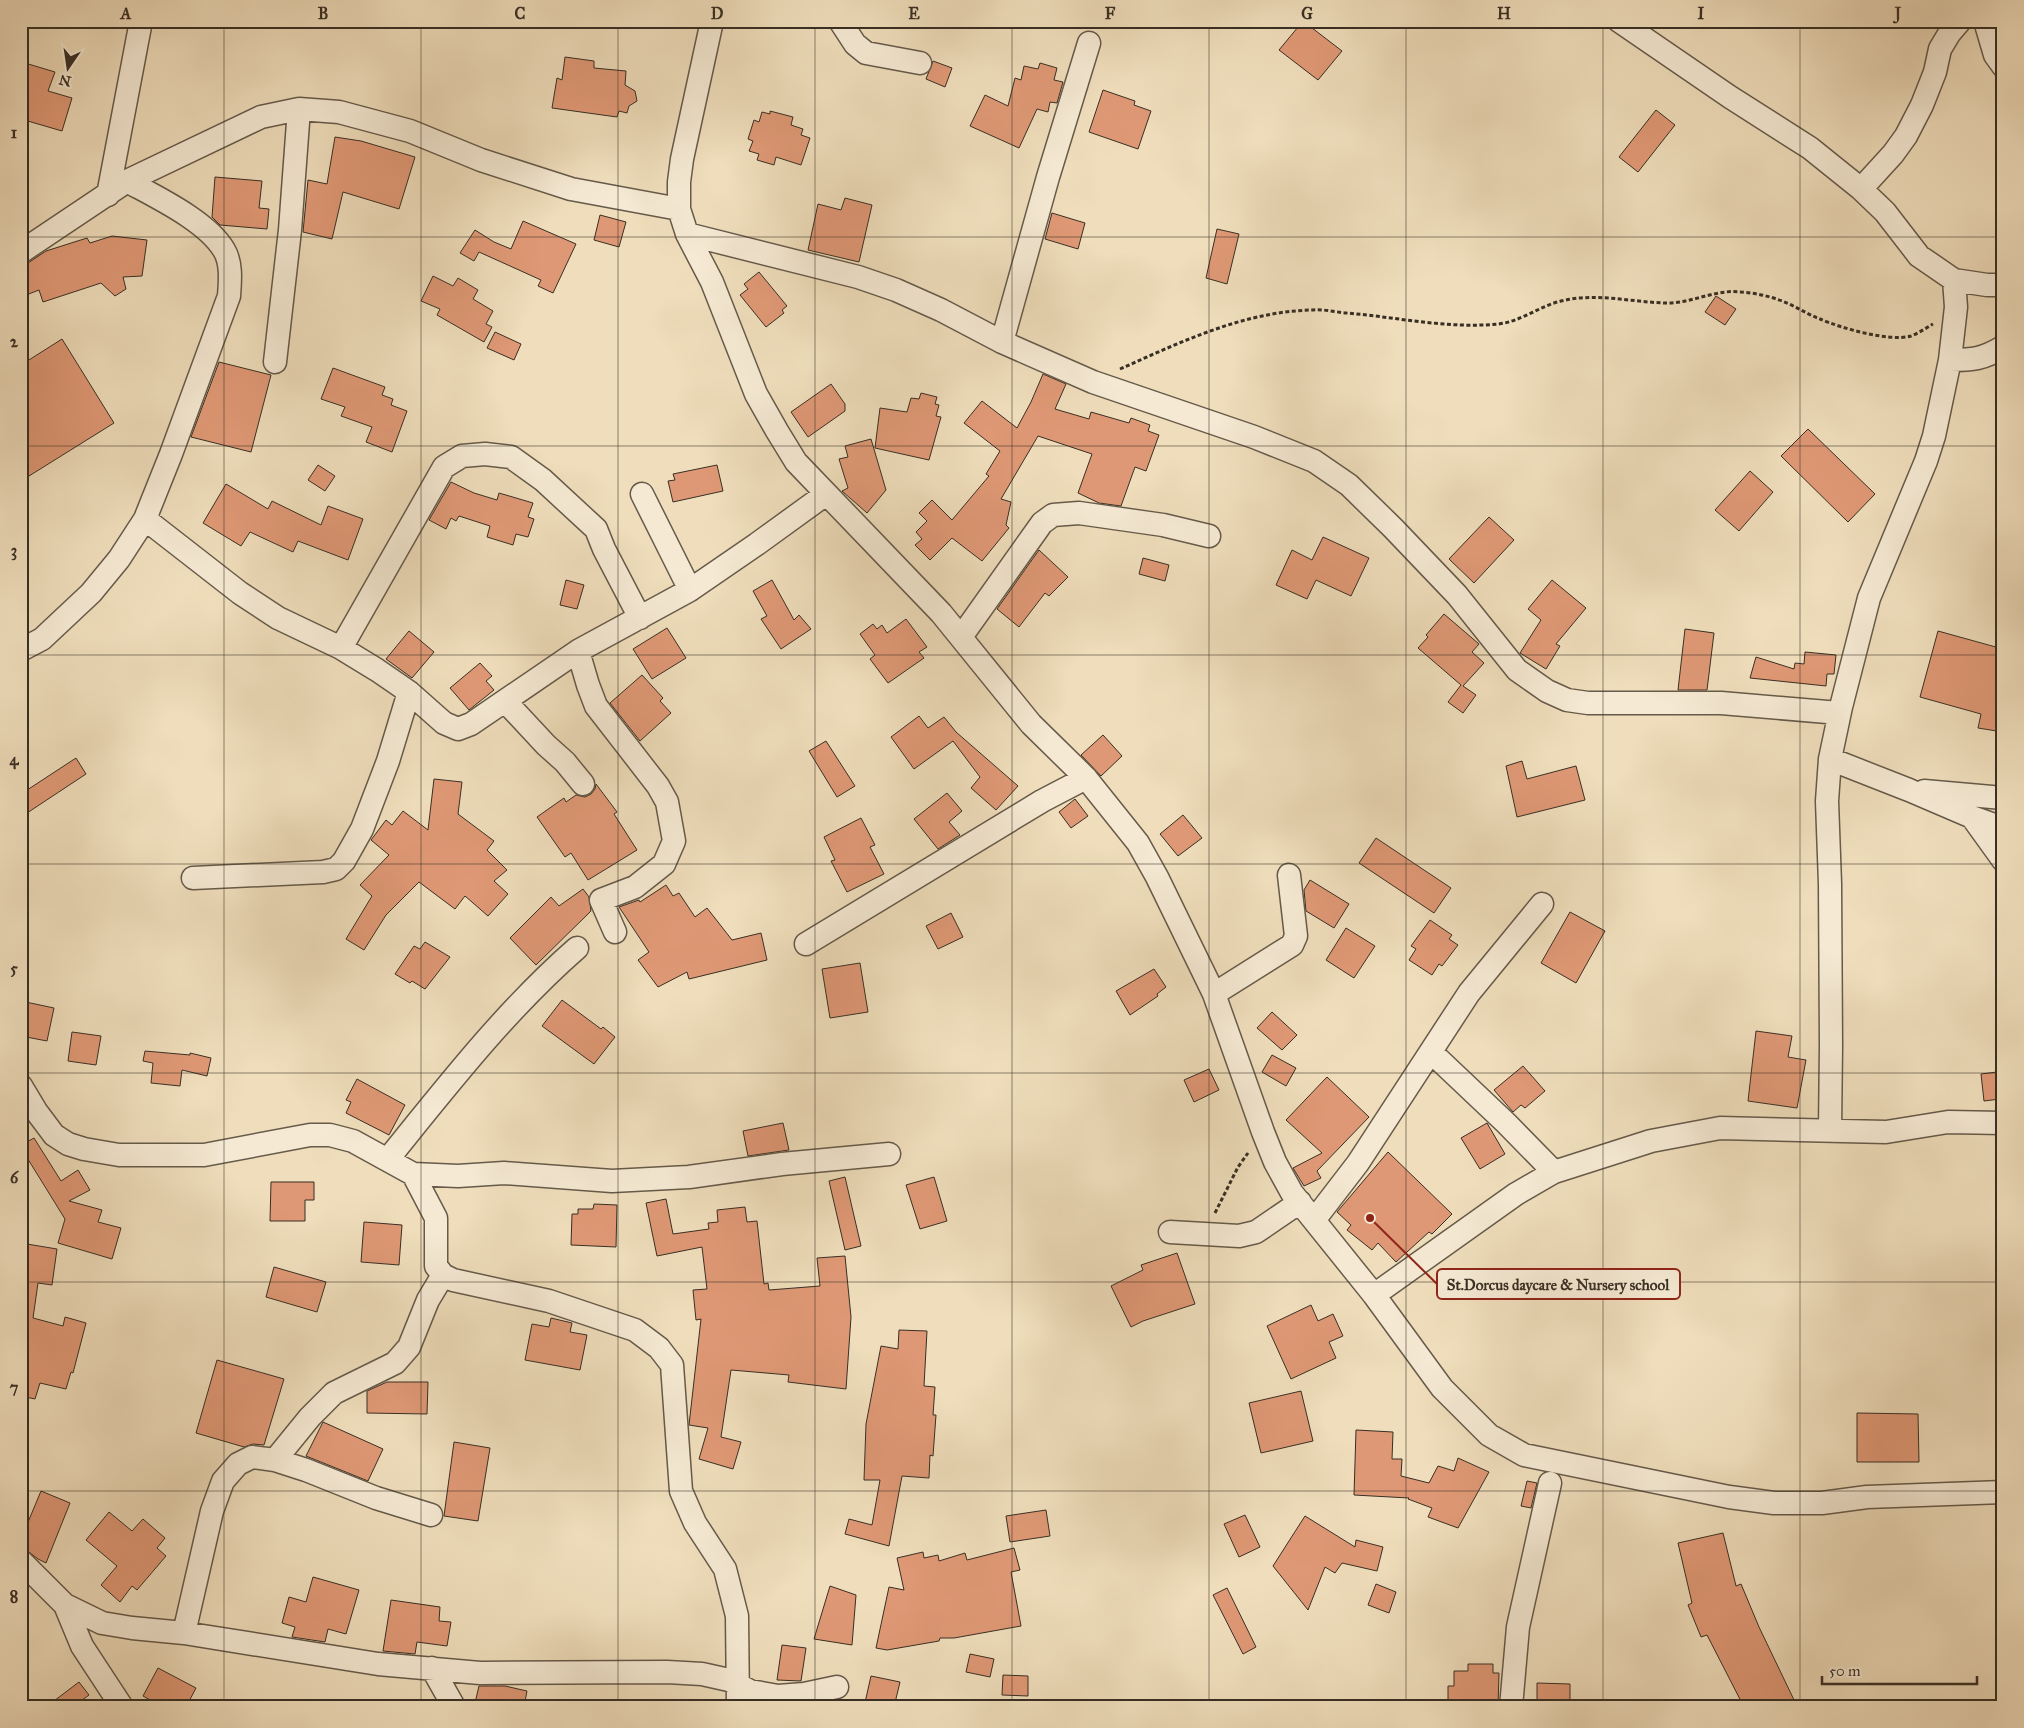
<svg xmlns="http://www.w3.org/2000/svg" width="2024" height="1728" font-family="'IM FELL Great Primer',serif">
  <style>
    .building { fill: #df9875; stroke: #382f24 }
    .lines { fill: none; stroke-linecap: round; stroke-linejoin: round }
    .minor-casing { stroke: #665a4a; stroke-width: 25 }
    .path { stroke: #382f24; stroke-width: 3; stroke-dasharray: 4 2.5; stroke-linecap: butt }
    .minor { stroke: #f5e9d3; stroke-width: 22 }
    .grid { fill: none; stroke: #382f24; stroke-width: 1; stroke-opacity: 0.55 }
    .leader { fill: none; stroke: #8f2418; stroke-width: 2 }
    .callout-dot { fill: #8f2418; stroke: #f5e9d3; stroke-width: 2 }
    .callout { fill: #f5e9d3; stroke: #8f2418; stroke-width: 2 }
    .callout-label { font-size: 15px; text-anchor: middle; font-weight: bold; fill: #382f24 }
    .neatline { fill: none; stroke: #382f24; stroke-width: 2 }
    .grid-label { font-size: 16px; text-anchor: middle; font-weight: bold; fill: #382f24 }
  </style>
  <rect width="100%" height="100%" fill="#efddbb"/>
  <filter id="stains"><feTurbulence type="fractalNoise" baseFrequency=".004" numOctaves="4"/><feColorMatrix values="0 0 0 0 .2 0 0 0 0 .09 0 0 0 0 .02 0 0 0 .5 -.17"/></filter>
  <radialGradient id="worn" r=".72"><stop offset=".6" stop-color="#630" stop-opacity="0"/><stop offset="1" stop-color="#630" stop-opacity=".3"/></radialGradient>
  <path class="building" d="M1303,21l39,30 -24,29 -39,-30z
    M565,57l29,4v7l32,3 -1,14 10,6 2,10 -8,5 -2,7 -8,-2 -2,6 -65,-9 5,-30 5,2z
    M933,61l19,7 -7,19 -19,-8z
    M25,63l30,9 -7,19 24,7 -10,33 -41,-12 6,-18 -6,-2v-23z
    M1040,63l17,5 -3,12 9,2 -6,21 -7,-1 -2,10 -11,-3 -18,39 -49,-22 15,-31 23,11 7,-28 6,2 3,-14 14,3z
    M1103,90l32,11 -1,4 17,6 -13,38 -49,-17z
    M1656,110l19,15 -37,47 -19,-15z
    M770,111l23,6 -2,8 12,4 -2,6 9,3 -9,27 -25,-8 -2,8 -17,-5 2,-6 -10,-3 4,-10 -5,-2 6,-19 5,2 3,-10 8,2z
    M335,137l26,4 54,16 -16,52 -56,-17 -11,47 -29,-7 5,-52 19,4z
    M215,177l47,4 -3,27 10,1 -2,20 -47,-4 -8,-8z
    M845,198l27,7 -13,57 -51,-12 10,-46 23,6z
    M1052,213l33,10 -7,26 -33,-10z
    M600,215l26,7 -7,25 -25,-7z
    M523,221l53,23 -23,49 -15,-7 3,-6 -62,-28 -5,9 -14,-8 15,-23 19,12 17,7z
    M1217,229l22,5 -12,50 -21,-6z
    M112,236l35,4 -5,36 -19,1 3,12 -11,7 -14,-13 -58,19 -4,-12 -18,7v-32l7,-2 18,-12 41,-13 3,5z
    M759,272l28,34 -5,4 2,3 -18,14 -26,-32 8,-6 -4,-5z
    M433,276l20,10 5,-8 20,12 -5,9 20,12 -7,13 6,3 -8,15 -47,-27 3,-6 -19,-8z
    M1716,296l20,13 -11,16 -20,-13z
    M495,332l26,12 -7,16 -27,-12z
    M62,339l52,84 -93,58v-116z
    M219,362l52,13 -20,77 -60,-15z
    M333,368l52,19 -3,8 11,4 -2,6 16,6 -15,41 -26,-10 6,-15 -31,-11 4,-9 -24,-8z
    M1043,374l23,10 -11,25 34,10 2,-7 38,11 2,-5 19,7 -2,6 11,4 -13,36 -11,-4 -14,39 -22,-3 -21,-10 14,-39 -54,-18 -37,63 10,3 -5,23 3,3 -27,33 -30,-23 -22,22 -15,-15 7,-6 -6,-7 11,-11 -8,-8 13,-13 20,20 37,-44 -3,-2 14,-23 -36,-28 18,-22 35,27 14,-26z
    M831,384l14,20v7l-37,26 -17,-25z
    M921,393l16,4 -2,7 4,1 -3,11 5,1 -12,43 -54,-12 5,-40 27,4 4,-14 8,1z
    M1808,429l67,65 -27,28 -67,-66z
    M871,439l15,51 -19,23 -25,-22 6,-3 -9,-29 9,-2 -3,-11z
    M318,465l17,11 -10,15 -17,-11z
    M717,465l6,26 -50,11 -5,-21 7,-1 -2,-6z
    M1750,471l23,21 -34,39 -24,-21z
    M451,482l23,11 23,7 2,-7 34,10 -5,14 6,2 -6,18 -12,-3 -3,11 -26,-8 3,-11 -31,-10 -3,5 -5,-3 -5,11 -17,-9z
    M226,484l42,25 4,-8 49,24 7,-19 35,13 -15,41 -50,-19 -5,11 -43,-20 -9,14 -38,-23z
    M1489,517l25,23 -40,43 -25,-24z
    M1323,537l46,21 -18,38 -35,-16 -9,19 -31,-14 16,-35 20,10z
    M1039,550l29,27 -19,19 -4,-3 -26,34 -22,-18z
    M1143,558l26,7 -4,16 -26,-7z
    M566,580l18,5 -7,24 -17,-4z
    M772,580l22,40 5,-5 12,14 -30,20 -20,-30 6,-3 -14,-25z
    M1552,580l34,28 -30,36 4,2 -14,23 -26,-16 21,-33 -13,-11z
    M1444,614l35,30 -7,8 12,11 -21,23 13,9 -13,18 -15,-11 13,-17 -43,-37 10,-11 -2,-2z
    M906,619l21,28 -8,5 5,6 -36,25 -18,-24 5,-4 -15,-21 13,-10 4,5 5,-4 5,8z
    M667,628l19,30 -34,21 -19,-30z
    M1685,629l29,4 -7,57h-29z
    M409,631l25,21 -22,26 -26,-19z
    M1938,631l65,18v83l-25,-4 3,-14 -61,-17z
    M1805,652l31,3 -2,19h-7l-1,12 -76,-8 6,-21 38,12 1,-6 9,1z
    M480,663l12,13 -6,5 8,9 -25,20 -19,-22z
    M642,675l21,23 -3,3 11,12 -31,28 -30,-38z
    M919,716l9,12 16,-11 12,15 62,54 -22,24 -25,-22 9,-11 -27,-36 -39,28 -23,-32z
    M1103,735l19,21 -21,20 -20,-21z
    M826,741l29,45 -18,11 -28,-46z
    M76,758l10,16 -65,43v-23z
    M1522,761l5,18 49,-13 9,34 -68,17 -11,-51z
    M434,779l28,3 -4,32 36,27 -7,9 20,20 -13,11 14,13 -20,22 -23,-20 -10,13 -36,-27 -33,33 -22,35 -18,-11 26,-43 -12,-11 29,-30 -18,-15 15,-20 6,5 11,-14 25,19z
    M596,784l21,28 -3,2 23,36 -49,30 -17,-27 -6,4 -28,-40 27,-19 2,4 10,-7 9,2 6,-3 4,-5z
    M947,793l15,18 -13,11 11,13 -22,14 -24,-30z
    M1075,799l13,17 -17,12 -12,-16z
    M1183,815l19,23 -24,18 -18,-22z
    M861,818l14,27 -5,2 14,27 -37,18 -16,-31 4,-1 -11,-23z
    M1376,838l75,50 -17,25 -75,-50z
    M1310,880l39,24 -15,24 -28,-17 -2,-21z
    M666,885l7,11 6,-3 16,24 12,-9 25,32 29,-7 6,27 -78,19 -2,-7 -29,15 -20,-27 11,-8 -30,-45 20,-7 1,2z
    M583,889l6,8 2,14 -55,54 -26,-27 41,-41 8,9z
    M1570,912l35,19 -29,52 -35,-20z
    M951,913l12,24 -25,12 -12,-23z
    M1430,920l22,15 -3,4 9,6 -16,21 -3,-2 -7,11 -23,-15 7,-11 -5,-3z
    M1346,928l29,18 -21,32 -28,-18z
    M425,942l25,15 -25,32 -13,-8 -2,2 -15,-9 19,-28 6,3z
    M860,963l8,49 -38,6 -8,-49z
    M1154,969l12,18 -9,7 1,2 -28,19 -14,-24z
    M562,1000l39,29 2,-2 12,10 -21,27 -52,-38z
    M21,1001l33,7 -7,33 -26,-5z
    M1272,1012l25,23 -15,15 -25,-22z
    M1756,1031l36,5 -4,21 18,3 -9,48 -49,-7z
    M72,1032l29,4 -5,29 -28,-4z
    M145,1051l45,4v-2l21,5 -4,18 -25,-6 -2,16 -29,-3 2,-20 -10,-2z
    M1272,1055l24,13 -10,18 -24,-14z
    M1523,1066l22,25 -20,17 -4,-3 -8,7 -19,-22z
    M1209,1069l10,21 -25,12 -10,-22z
    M1997,1072l3,27 -16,2 -3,-27z
    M1327,1077l42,40 -52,54 4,7 -17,8 -11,-18 29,-15 -36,-33z
    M357,1079l48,26 -16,30 -43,-22 5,-11 -5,-2z
    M783,1123l6,27 -41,6 -5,-25z
    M1487,1123l18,31 -25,15 -19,-31z
    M34,1138l27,43 17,-11 12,20 -21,11 33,9 -4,12 23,6 -9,31 -54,-16 7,-24 -44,-71v-3z
    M1388,1152l64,62 -20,20 -3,-2 -33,30 -18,-19 -6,7 -25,-20 4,-5 -14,-13z
    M845,1177l16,69 -16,4 -16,-69z
    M934,1177l13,44 -27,8 -14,-44z
    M271,1182h43v18h-9v21h-35z
    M666,1199l7,35 36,-5 -1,-6 10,-1 -1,-12 28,-3 2,15 10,-1 7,63 4,-1 1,7 51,-4 -3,-28 28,-2 6,61 -5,72 -58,-7 1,-7 -58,-5 -10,67 20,5 -8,27 -34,-10 9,-31 -19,-3 12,-106 -5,1 -3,-30 14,-1 -5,-42 -45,9 -11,-53z
    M594,1204l23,1 -1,42 -45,-2 1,-31h6v-5h15z
    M364,1222l38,3 -3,40 -38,-3z
    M21,1243l36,6 -5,36 -14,-2 -5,35 30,8 2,-9 21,6 -13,50 -2,-1 -5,17 -26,-6 -5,16 -14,-3z
    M1177,1253l18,51 -52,17 -12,6 -20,-41 32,-16 -2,-5z
    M274,1267l52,15 -9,30 -51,-15z
    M1311,1305l7,16 15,-7 10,22 -14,6 7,16 -45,21 -24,-53z
    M551,1318l21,5 -2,9 17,3 -7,35 -55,-10 7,-36 17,3z
    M899,1330l28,1 -3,55 11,1 -2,28h3l-3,41 -3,-1 -1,23 -27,-2 -13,70 -44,-12 4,-15 23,6 8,-45h-16l2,-56 15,-78 17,3z
    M217,1360l67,19 -20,66 -11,-1 -9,3 -48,-14z
    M387,1382h41l-1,32 -60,-1v-22z
    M1301,1391l12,50 -52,12 -12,-50z
    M1857,1413l61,1 1,48h-62z
    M323,1422l60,27 -15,32 -62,-25z
    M1356,1430l37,2 -1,27h10l-1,17 28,7 9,-17 16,5 4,-13 31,14 -31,56 -30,-11 4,-9 -24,-9 1,-1 -55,-3z
    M454,1442l36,6 -12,73 -34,-5z
    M1527,1481l10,2 -6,25 -10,-2z
    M41,1491l29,12 -24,60 -8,-4 -13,-10 -4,-1v-9z
    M1046,1510l4,26 -40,6 -4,-26z
    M109,1512l23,19 11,-12 22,19 -8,10 9,8 -29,34 -5,-4 -12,16 -19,-17 16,-19 -31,-26z
    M1245,1515l15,32 -21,10 -15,-33z
    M1305,1516l50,31 1,-7 27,7 -6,24 -35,-8 -7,10 -10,-6 -17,43 -35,-44z
    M1723,1533l13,53 5,-2 18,43 36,75 -9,5h-42l-37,-72 -6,2 -13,-32 4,-2 -14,-60z
    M1014,1548l6,22 -9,2 10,54 -67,12h-14l-1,3 -52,9 -11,-2 13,-61 15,3 -7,-32 26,-6 1,6 14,-3 1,6 26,-8 2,7z
    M313,1577l46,13 -13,44 -18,-5 -3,13 -33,-5 3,-10 -13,-4 7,-26 17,5z
    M1376,1584l20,8 -7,21 -21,-8z
    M830,1586l26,9 -4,50 -38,-6z
    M1227,1588l29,59 -13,7 -30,-59z
    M391,1600l49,7 -1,14 12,1 -4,24 -30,-4 -2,12 -32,-3z
    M782,1645l24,3 -5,33 -24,-1z
    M970,1654l24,5 -4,18 -24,-5z
    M1468,1664h25v9h6l-1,33 -45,1v-2h-5v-19h6v-15h14z
    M158,1668l38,20 -10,19h-23l-20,-11z
    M1003,1675l25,1v20l-26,-1z
    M871,1676l29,6 -6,25h-30z
    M79,1682l10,13 -16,12h-27z
    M1537,1683l33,1v23h-33z
    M479,1686h26l22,5 -3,16h-50z"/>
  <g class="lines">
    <g class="minor-casing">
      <path id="minor" d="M712,21l-30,138 -3,23v27l8,25 25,48 44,112 21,37 19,31 145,151 90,111 55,54 52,65 19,34 57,117 49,138 12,30 17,31 82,102 68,93 47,47 35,20 205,42 45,6h48l45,-6 136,-5
        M840,21l15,23 11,9 54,10
        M1619,21l111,76 80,51 51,41 24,23 34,44 35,24 33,5h16
        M1985,21l10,34 8,11
        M1861,189l32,-35 13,-18 16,-31 13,-33 5,-23 9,-15 11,-13
        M108,195l33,-174
        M687,234l171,43 38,13 45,20 61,32 91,40 161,55 60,24 35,24 44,43 64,67 60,75 30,21 20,9 21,3h133l118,10
        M21,252l106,-71 134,-64 38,-8 40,3 71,19 71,29 90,29 108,20
        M1002,342l46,-165 41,-134
        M1950,360c23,0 33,-1 53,-13
        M275,362l15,-132 9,-121
        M642,494l48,96
        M145,519l95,74 38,25 63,30 36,22 32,22 35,31 14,6 13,-5 107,-73 112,-61 67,-46 69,-50
        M961,637l81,-114 11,-8 26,-2 84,12 46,11
        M341,648l103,-181 18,-11 23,-2 26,3 32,23 53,49 8,20 36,69
        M21,650l21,-11 49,-46 28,-34 26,-40 26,-65 58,-158c1,-14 3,-33 -5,-46 -17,-29 -68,-53 -97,-69
        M578,651l10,34 8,21 62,80 9,16 7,39 -10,23 -29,23 -34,13 14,32
        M505,701l41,44 19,17 18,22
        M1830,759l79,31 63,27 31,11
        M1924,791l79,7
        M1972,817l31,43
        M193,878l130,-6 13,-3 8,-8 18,-32 26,-68 21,-69
        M806,944l236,-143 44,-23
        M1214,994l78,-49 4,-9 -7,-61
        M1431,1052l75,71 48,49
        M21,1086l15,25 18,24 14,9 16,5 35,6h85l106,-20h20l23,6 60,33 23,44v48l7,9 10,5 96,21 86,29 24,18 13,17 9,126 14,32 30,46 12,47 1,91
        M1830,1130l1,-85 -1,-161 -3,-83 3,-42 11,-52 28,-109 57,-137 8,-25 16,-76 6,-53 -2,-27
        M388,1159c59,-73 118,-149 189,-211
        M413,1174l45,2 46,-3 108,8 77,-4 93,-13 107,-10
        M1315,1219l43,-56 111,-170 73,-89
        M1170,1232l69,4 17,-4 44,-30
        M1374,1295l142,-101 38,-22 97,-31 69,-13 166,4 62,-10 55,1
        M275,1460l35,-43 24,-24 61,-30 14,-16 19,-47 15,-25
        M21,1561l44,44 17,41 40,61
        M65,1605l37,18 30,5 52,5 194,31 102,9 187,-1 35,2 27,6 21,11 28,5 26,-2 33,-7
        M184,1633l28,-122 11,-30 15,-17 14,-7 23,3 31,10 70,28 55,17
        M432,1668l22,39
        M1511,1707l7,-80 32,-144"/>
    </g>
    <path class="path" d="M1120,369c61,-27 125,-58 193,-59 11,-1 22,2 33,3 50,4 102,16 152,11 22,-2 42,-18 63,-23 37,-9 72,2 109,2 24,-1 47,-14 71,-11 14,1 28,4 41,9 13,5 25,13 38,18 21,9 69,23 91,17 8,-3 15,-8 22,-12
      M1215,1213l23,-46 10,-14"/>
    <use href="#minor" class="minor"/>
  </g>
  <path class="grid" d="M224,21v1686M421,21v1686M618,21v1686M815,21v1686M1012,21v1686M1209,21v1686M1406,21v1686M1603,21v1686M1800,21v1686M21,237h1982M21,446h1982M21,655h1982M21,864h1982M21,1073h1982M21,1282h1982M21,1491h1982"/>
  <path class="leader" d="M1370 1218L1437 1284"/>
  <circle class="callout-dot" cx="1370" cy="1218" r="5"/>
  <rect class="callout" x="1437" y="1269" width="243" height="30" rx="5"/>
  <g class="callout-label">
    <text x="1558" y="1290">St.Dorcus daycare &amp; Nursery school</text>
  </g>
  <rect width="2024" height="1728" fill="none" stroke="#efddbb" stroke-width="55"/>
  <g transform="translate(68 68) rotate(193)" stroke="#f5e9d3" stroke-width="4" paint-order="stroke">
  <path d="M0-4L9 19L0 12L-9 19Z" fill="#382f24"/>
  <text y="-8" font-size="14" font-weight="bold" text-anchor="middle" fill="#382f24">N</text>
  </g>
  <path d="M1822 1676v8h155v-8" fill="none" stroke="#382f24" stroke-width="2.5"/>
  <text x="1829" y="1676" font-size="15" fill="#382f24" stroke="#f5e9d3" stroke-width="4" paint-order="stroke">50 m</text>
  <rect x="28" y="28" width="1968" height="1672" class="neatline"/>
  <g class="grid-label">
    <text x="126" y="19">A</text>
    <text x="323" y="19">B</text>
    <text x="520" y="19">C</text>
    <text x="717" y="19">D</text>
    <text x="914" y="19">E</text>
    <text x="1110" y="19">F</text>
    <text x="1307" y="19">G</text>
    <text x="1504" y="19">H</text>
    <text x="1701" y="19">I</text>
    <text x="1898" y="19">J</text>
    <text x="14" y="138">1</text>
    <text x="14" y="347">2</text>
    <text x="14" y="556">3</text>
    <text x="14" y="765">4</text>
    <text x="14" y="974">5</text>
    <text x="14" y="1183">6</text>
    <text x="14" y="1393">7</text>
    <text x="14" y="1602">8</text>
  </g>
  <rect width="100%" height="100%" filter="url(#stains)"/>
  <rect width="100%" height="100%" fill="url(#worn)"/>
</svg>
